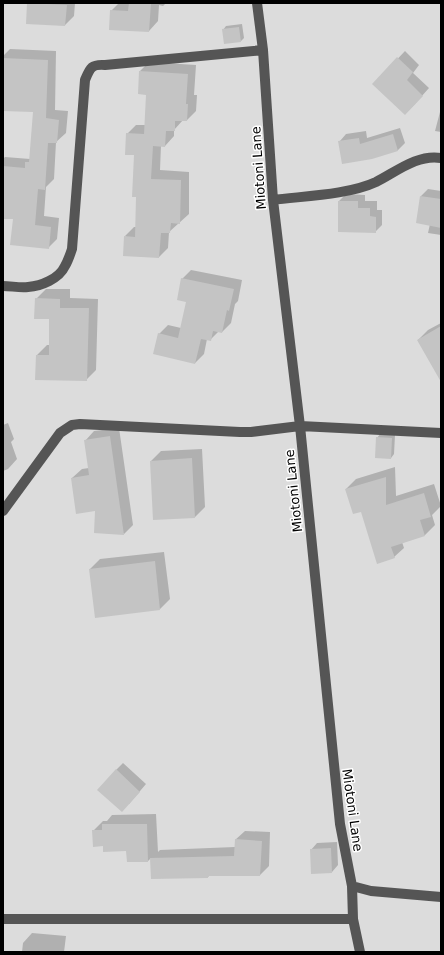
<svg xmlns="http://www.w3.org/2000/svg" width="444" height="955" font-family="'DejaVu Sans',sans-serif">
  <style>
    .green { fill: #dcdcdc }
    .shadow { fill: #0003 }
    .building { fill: #c4c4c4 }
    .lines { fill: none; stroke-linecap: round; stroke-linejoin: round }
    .minor { stroke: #555; stroke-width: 10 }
    .labels { text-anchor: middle; stroke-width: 3; stroke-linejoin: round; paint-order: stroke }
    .street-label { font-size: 13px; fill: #000; stroke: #fff }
  </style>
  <rect width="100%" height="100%" fill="#fff"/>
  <path class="green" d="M3,3h438v949h-438z"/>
  <path class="shadow" d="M28,3h47l-1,13 -9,9 -38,-2z
    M119,3h47l-3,3 -4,-1 -1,16 -9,10 -38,-20z
    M242,24l2,14 -3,3 -18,-11 3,-4z
    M10,49l46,2 -1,59 13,1 -2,22 -10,9 -2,37 -8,8 -2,29 15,2 -2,21 -9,9 -45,-40v-49l2,-2 25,2 4,-48 -31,-1v-54z
    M405,51l14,14 -6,8 16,15 -17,19 -38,-23z
    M149,62l47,3 -2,30h3l-1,16 -9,9h-4l-9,10v6l-9,10 -4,-1 -1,25 29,2v42l-20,18 -1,16 -9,9 -34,-21 9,-9h2l1,-31 -2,-42 -8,-20 9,-9h9l2,-31 -7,-23z
    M440,112h1v20l-6,-1z
    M400,128l5,15 -7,7 -26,8 -32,-17 6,-7 20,-3 1,7z
    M428,189l13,2v44l-13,-2 2,-9 -13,-2 4,-26z
    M346,194l19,1v6h12v9h5v15l-7,7 -36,-1v-30z
    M191,270l51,10 -4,21 -3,3 -4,19 -9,9 -3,-1 -9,9 -3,-1 -3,15 -9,9 -36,-29 9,-9 13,3 6,-27 -5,-22z
    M46,289h24v9l28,1 -2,71 -10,10 -49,-25 10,-10h3v-27l-14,-19z
    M441,323v57l-23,-40 10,-10z
    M8,423l6,16 -3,3 6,17 -9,10 -5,2v-46z
    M119,428l14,97 -9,9 -28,-24 -24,-32 10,-9 7,-1 -4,-27 9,-10z
    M380,434l15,1 -1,19 -3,4 -14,-20z
    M202,449l3,58 -10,10 -41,2 -3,-58 10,-10z
    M395,467l1,29 38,-12 7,22 -9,9 3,10 -10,10 -23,7 2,6 -10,9 -48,-68 10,-10z
    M164,552l6,47 -10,10 -70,-40 10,-10z
    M123,763l23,21 -17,20 -13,-34z
    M156,814l2,38 2,-2 75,-3v-7l10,-9 25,1 -1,34 -9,9h-50l-2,2 -56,1 -1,-20 -3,3 -21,-11 -23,-5 -11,-14 10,-10h4l5,-6z
    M337,842l1,23 -6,7 -21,-22 6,-7z
    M32,933l34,3 -2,16h-42l1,-9z"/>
  <path class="building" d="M27,3l40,2 -2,21 -39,-2z
    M129,3h22l-2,29 -40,-2 1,-20 18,1z
    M239,27l2,15 -17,2 -2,-15z
    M397,57l16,15 -6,8 16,16 -18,19 -33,-31z
    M3,58l45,2 -2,58 13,2 -2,23h-9l-3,47 -7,-1 -3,36 16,2 -2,22 -39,-4 3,-26h-10v-53l22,2v-6h4l4,-50 -30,-1z
    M139,71l49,3 -2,30h2l-1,17h-12v10h-9l-1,16 -12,-1 -2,33 30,1 -1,44 -9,-1 -1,10h-9l-2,25 -36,-2 1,-20 11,1 1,-40h-4l2,-42h-9l1,-22 18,1 2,-39 -8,-1z
    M393,134l5,17 -26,8 -30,5 -4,-23 21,-3 1,6z
    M420,196l21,3v29l-25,-5z
    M338,201h20v7h12v8l6,1v16l-38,-1z
    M181,278l53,11 -5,22 -2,-1 -5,23 -9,-2 -2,10 -10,-2 -6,25 -42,-10 5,-21 20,5 8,-36 -9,-2z
    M35,298l25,1v9h29l-2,73 -52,-1 1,-25h13v-36h-15z
    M441,326v56l-24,-42z
    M110,436l14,99 -30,-2 1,-22 -19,3 -5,-36 18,-3 -5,-35z
    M376,437l16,1 -1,21 -16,-1z
    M192,458l3,60 -42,2 -3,-59z
    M386,477v28l38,-12 7,24 -11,3 5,16 -34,11 4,11 -18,6 -16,-52 -8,2 -8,-25z
    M155,561l5,49 -65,8 -6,-49z
    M116,769l24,23 -18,20 -25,-22z
    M102,824h45l1,38h-21l-1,-11 -23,1v-6l-10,1 -1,-17h10z
    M235,839l27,2 -2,35h-52v2l-57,1 -1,-21 84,-2z
    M331,848l1,25 -21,1 -1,-25z"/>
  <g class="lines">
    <path class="minor" d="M257,3l6,47 10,150 27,226 40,398 12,62 19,5 70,6
      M273,200c30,-4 75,-5 103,-18 20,-10 41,-28 65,-24
      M3,286c8,0 17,2 25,1 13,-1 31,-8 37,-21 3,-5 5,-11 7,-17l13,-169c5,-12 6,-16 20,-15l158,-15
      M3,511l57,-78 12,-8 8,-1 160,8h11l49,-6 141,7
      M352,886l1,33 7,33
      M3,919h350"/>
  </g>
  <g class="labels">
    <g class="street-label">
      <text transform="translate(258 168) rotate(-94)" y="5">Miotoni Lane</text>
      <text transform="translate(293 491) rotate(-96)" y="5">Miotoni Lane</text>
      <text transform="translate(353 810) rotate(82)" y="5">Miotoni Lane</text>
    </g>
  </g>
  <rect width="444" height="955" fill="none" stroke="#000000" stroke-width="8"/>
</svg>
